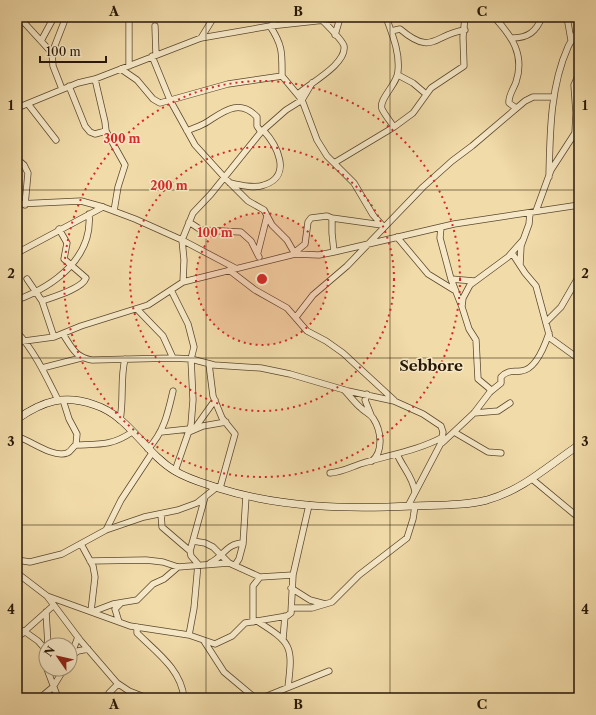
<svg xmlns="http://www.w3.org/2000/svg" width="596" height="715" font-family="'Libre Caslon Text',serif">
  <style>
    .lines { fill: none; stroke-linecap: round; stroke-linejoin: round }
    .minor-casing { stroke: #5a482f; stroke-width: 7 }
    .secondary-casing { stroke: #271706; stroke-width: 8 }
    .minor { stroke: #f6e8c7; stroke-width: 5.5 }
    .secondary { stroke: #f6e8c7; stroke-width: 7 }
    .grid { fill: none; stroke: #271706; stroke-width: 1; stroke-opacity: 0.55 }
    .ring { fill: none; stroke: #d62828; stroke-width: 2; stroke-dasharray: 2 4 }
    .labels { text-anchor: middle; stroke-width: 3; stroke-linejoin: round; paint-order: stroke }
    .quarter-label { font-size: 15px; font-weight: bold; fill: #271706; stroke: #f6e8c7 }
    .centre { fill: #d62828; stroke: #f6e8c7; stroke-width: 2 }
    .ring-label { font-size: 12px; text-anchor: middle; font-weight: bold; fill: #d62828; stroke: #f6e8c7; stroke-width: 3; stroke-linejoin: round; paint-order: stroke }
    .neatline { fill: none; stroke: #271706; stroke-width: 1.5 }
    .grid-label { font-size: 13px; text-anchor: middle; font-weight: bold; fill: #271706 }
  </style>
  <rect width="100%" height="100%" fill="#f1dba9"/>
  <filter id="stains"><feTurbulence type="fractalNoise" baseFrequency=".005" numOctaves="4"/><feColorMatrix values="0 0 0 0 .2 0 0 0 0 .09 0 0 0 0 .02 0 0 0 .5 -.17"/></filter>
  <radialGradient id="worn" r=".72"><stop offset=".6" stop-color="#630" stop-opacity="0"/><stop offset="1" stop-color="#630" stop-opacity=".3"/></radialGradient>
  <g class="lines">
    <g class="minor-casing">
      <path id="minor" d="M19,17l33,36
        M129,17v49
        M272,17l2,8
        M386,17c6,17 14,35 12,54 0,13 -20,28 -16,38 3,6 8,12 12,18
        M494,17c18,19 31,38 22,65 -2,6 -8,14 -7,21l7,5
        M567,17l4,23
        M155,26l1,29
        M270,26c13,20 12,27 12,50l20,24 15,40 10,16 27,27 19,32 11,12
        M391,31l9,-2c33,28 34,5 65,1
        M335,35l5,-17
        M201,38l13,-21
        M512,38c16,0 24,-6 30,-21
        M41,41l13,-24
        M152,56l18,44 25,45 30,33 23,23 16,9 8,15 15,15 8,14
        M121,69l16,11 16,19 7,4 68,-19 54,-8
        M398,75l15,8 13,11
        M95,79l10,43 1,9 19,34 -7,22 -4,24
        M69,86l16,40 5,6 5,2 11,-3
        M62,89l-9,-23 -1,-13 14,-36
        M298,94c12,-11 49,-30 46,-48 -1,-5 -17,-21 -22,-26
        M28,104l28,36
        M17,108l61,-25 17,-4 106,-41 69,-12 83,-9
        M187,131c6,-3 14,-5 20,-9 16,-10 32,-24 50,-5v9l4,6
        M17,159l7,6 4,8 -3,32
        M334,163l60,-36 19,-14 18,-25 33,-22 -1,-29 2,-20
        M549,177c1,-43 1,-90 19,-130 3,-7 8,-12 11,-18
        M230,183c10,2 24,6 34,2 29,-9 13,-40 -1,-55
        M17,204l64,-3 22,6 32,12 47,21 53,28
        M536,211l15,-41 24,-37 1,-20 -2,-28 5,-11
        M332,218v15l2,19
        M189,222l12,8 40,2 10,9 8,16
        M441,227l-1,11 11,41 11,28 7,22 7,11 2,39 12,10v3
        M397,237l31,37 26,16
        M258,252l9,-36
        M295,252l10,-8 3,-22 3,-4 16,-2 5,2 50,7
        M17,253l86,-46
        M512,253l13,20 11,13 14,52 29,21
        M520,265l1,-19 8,-22 1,-11
        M229,270l26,20 32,18 20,23 19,10 17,12 51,47
        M27,279l15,22 12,36
        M451,279l23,2
        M183,282l1,-22 -2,-20 11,-27 18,-19 50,-62 25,-22 16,-10 10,-17
        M171,290l17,34 6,23 -3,12 2,41 -2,25 -16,46
        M17,300c37,-14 76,-42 72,-86
        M42,301c11,-4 40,-12 44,-23l-22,-19 3,-16 -8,-14
        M462,306l1,-8 7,-13 38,-28 15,-17
        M137,309l26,27 10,22
        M296,317l17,-22 34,-29 76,-79 29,-26 20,-15 53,-45 8,-4h21
        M546,322l15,-15 18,-31
        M17,332c18,20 29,44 41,68
        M63,334c9,14 12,23 29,26l81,-2 18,1 23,6 47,3 29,6 58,17 46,10 29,13 18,12 2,6 -2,11 -33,63
        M17,342l37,-5 27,-11 67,-21 35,-23 112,-28 24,1 15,-3 120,-28 125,-19
        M209,364l4,32 9,22 13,16 -15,54
        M42,368l39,-10
        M344,390c6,6 11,13 17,18 4,4 9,6 12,10 8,12 11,33 -1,43
        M367,394l-2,6 6,15
        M63,400l6,19 8,15 -1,11
        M474,413l24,-2 12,-8
        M120,420c4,-20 0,-41 5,-61
        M195,428l20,-28
        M161,432l28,-3
        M189,432l14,-6 23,-4
        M454,432l34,20 13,1
        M17,438h4c11,4 33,20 46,15 4,-1 5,-6 9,-8 23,-1 36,1 56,-13
        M442,443l32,-30 16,-21 11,-9v-6c6,-7 12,-5 20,-6 15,-1 24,-26 28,-38
        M148,449c16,-17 20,-36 25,-58
        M397,454c6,14 16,23 18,38
        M330,473c12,-1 19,-5 30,-9 28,-9 57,-13 83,-27
        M532,479l47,39
        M161,514l1,13 28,24
        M106,530l15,-30 31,-47
        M193,541l12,2 8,4 16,16 31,14 33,-2
        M81,544l12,22 2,11 -4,34
        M17,560l13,2 32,-8 44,-24 38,-13 34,-7 19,-7 20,-16
        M90,561l56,-1 17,2 15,5 51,-4
        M210,563c13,-6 17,-20 33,-20
        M235,565l4,-6 4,-15 3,-48
        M17,573l30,23 33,44 37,43 12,8 18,7
        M291,588l19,12 15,4
        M47,596l83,30 59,9 26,9 17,-8 13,-13 42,-7 4,-3 2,-38 16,-70
        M292,608h20l20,-6 27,-27 48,-37 6,-19 2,-13
        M46,612l2,33
        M92,612l21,-8 24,-4 16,-16 11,-5 14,-12
        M257,621c35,22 36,25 31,66
        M119,622l-4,-13 6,-6
        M253,622v-36l7,-9
        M17,627l6,6
        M137,627v6c19,19 44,36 47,65
        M24,631l14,10 8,9
        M189,635l5,-27 4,-44 -7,-8 -1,-5 15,-54
        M17,638l37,-33
        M283,639l2,-23
        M204,641l20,31 31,26
        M70,657l8,-6 10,-2
        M70,658l8,-21
        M46,661v5
        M47,669l11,29
        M40,698l13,-11 11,-18
        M107,698l2,-5 9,-9
        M262,698l67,-27"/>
    </g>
    <g class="secondary-casing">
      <path id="secondary" d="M17,419c26,-18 47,-25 78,-14 34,11 50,48 80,66 13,8 28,12 43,17 63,20 129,21 195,18 25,-1 50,0 74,-6 36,-10 62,-35 92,-55"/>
    </g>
    <use href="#minor" class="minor"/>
    <use href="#secondary" class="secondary"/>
  </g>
  <path class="grid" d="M206,17v681M390,17v681M17,190h562M17,358h562M17,525h562"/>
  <circle cx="262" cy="279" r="66" fill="#d62828" fill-opacity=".12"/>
  <g class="ring">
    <circle cx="262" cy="279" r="66"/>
    <circle cx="262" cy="279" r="132"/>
    <circle cx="262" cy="279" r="198"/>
  </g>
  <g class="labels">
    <g class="quarter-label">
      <text x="431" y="371">Sebbore</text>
    </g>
  </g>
  <circle cx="262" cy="279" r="6" class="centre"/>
  <g class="ring-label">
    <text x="122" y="143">300 m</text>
    <text x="169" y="190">200 m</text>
    <text x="215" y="237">100 m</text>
  </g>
  <rect width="596" height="715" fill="none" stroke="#f1dba9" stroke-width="44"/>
  <g transform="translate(58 657) rotate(304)"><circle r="19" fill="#f6e8c7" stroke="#a3947a"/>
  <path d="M0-3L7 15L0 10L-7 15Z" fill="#8f2418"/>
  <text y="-6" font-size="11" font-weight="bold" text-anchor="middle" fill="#271706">N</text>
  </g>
  <path d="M40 56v6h66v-6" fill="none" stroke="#271706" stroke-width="2"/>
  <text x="46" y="56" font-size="12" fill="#271706" stroke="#f6e8c7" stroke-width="3" paint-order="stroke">100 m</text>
  <rect x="22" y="22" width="552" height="671" class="neatline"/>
  <g class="grid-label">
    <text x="114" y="16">A</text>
    <text x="298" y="16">B</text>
    <text x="482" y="16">C</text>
    <text x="11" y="110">1</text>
    <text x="585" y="110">1</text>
    <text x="11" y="278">2</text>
    <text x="585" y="278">2</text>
    <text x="11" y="446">3</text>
    <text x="585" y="446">3</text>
    <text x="11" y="614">4</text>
    <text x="585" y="614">4</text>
    <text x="114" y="709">A</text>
    <text x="298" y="709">B</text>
    <text x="482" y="709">C</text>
  </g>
  <rect width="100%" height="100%" filter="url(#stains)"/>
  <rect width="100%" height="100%" fill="url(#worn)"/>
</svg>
